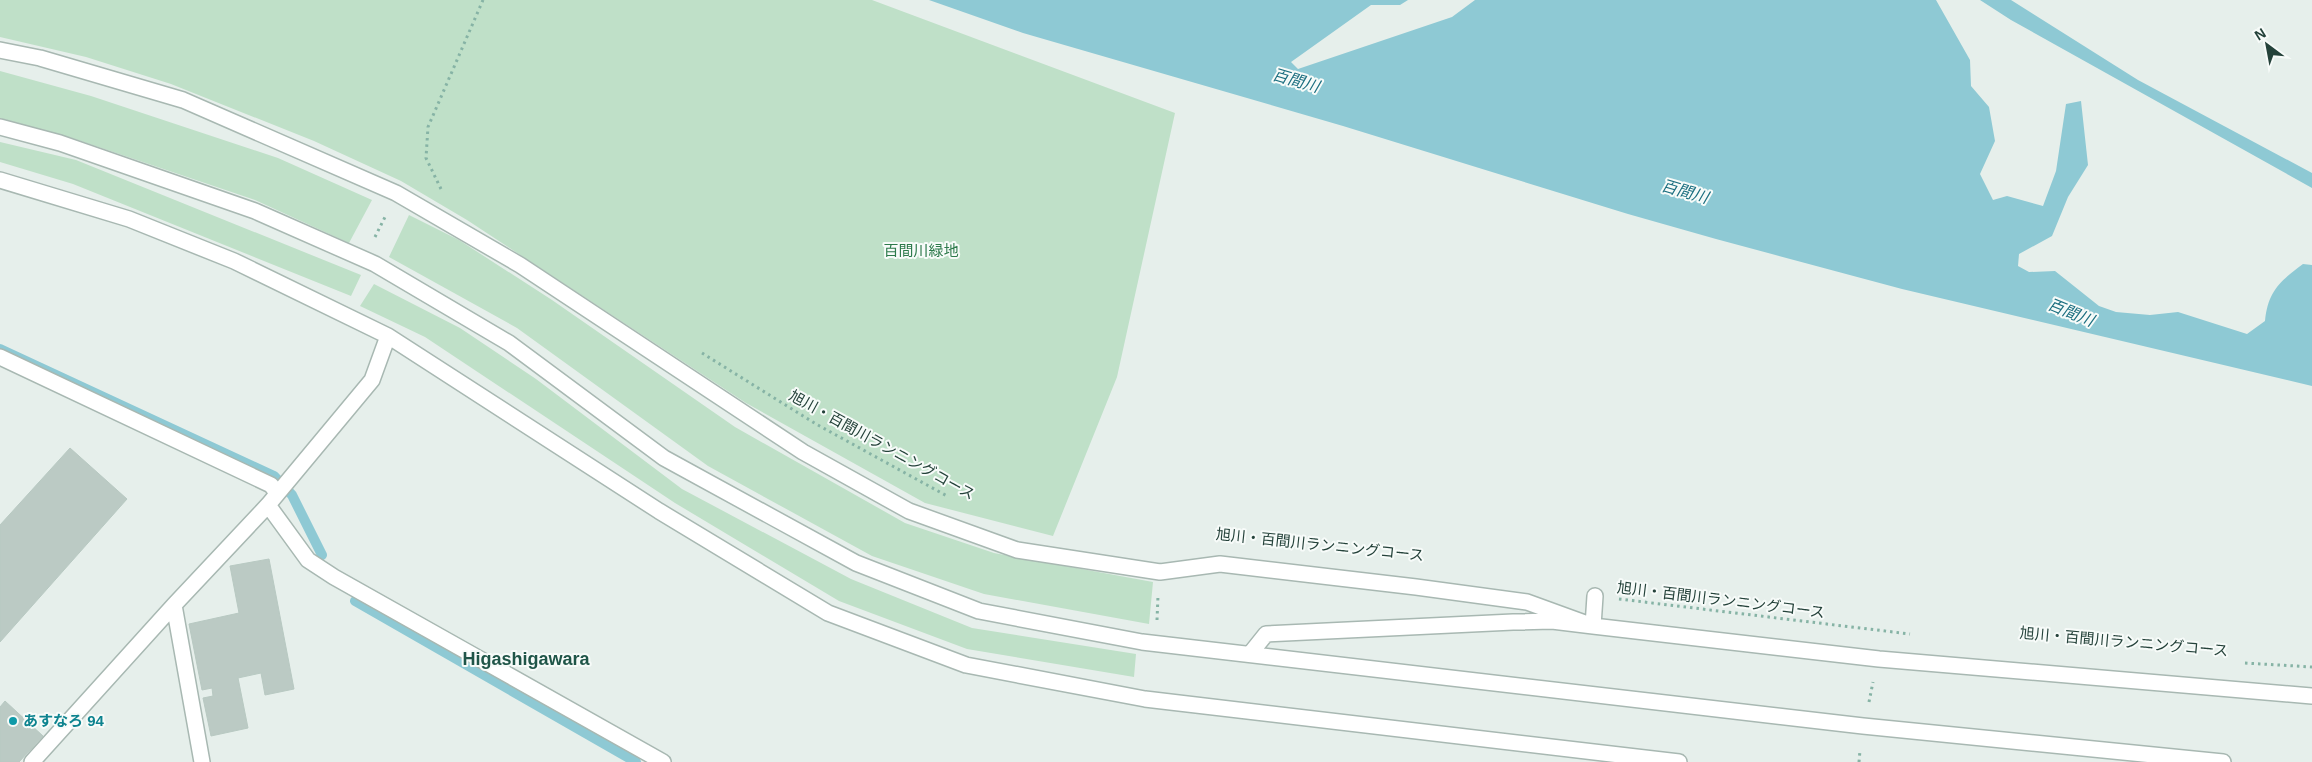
<svg xmlns="http://www.w3.org/2000/svg" width="2312" height="762" font-family="Arial,'Noto Sans JP',sans-serif">
  <style>
    .green { fill: #bfe0c8 }
    .water { fill: #8ec9d4 }
    .lines { fill: none; stroke-linecap: round; stroke-linejoin: round }
    .stream { stroke: #8ec9d4; stroke-width: 10 }
    .building { fill: #bbcac4; stroke: #b8c9c2 }
    .minor-casing { stroke: #a8b8b2; stroke-width: 18 }
    .path { stroke: #86b3a5; stroke-width: 3; stroke-dasharray: 2.5 4; stroke-linecap: butt }
    .minor { stroke: #fff; stroke-width: 15 }
    .culture-dot { fill: #0f9aa8; stroke: #f7fbf9; stroke-width: 2 }
    .labels { text-anchor: middle; stroke-width: 4; stroke-linejoin: round; paint-order: stroke }
    .park-label { font-size: 15px; fill: #2d7a4b; stroke: #f7fbf9 }
    .street-label { font-size: 15px; fill: #24423a; stroke: #f7fbf9 }
    .culture-label { font-size: 15px; font-weight: bold; fill: #0d838f; stroke: #f7fbf9; text-anchor: start }
    .water-label { font-size: 16px; font-style: italic; fill: #1c6f80; stroke: #f7fbf9 }
    .quarter-label { font-size: 18px; font-weight: bold; fill: #1f5548; stroke: #f7fbf9 }
  </style>
  <rect width="100%" height="100%" fill="#e6efeb"/>
  <path class="green" d="M0,0h872l303,113 -58,264 -64,159 -128,-33 -179,-100 -279,-183 -66,-39 -87,-40 -143,-57 -85,-27 -86,-20z
    M0,71l91,25 187,62 94,42 -23,43 -94,-43 -186,-63 -69,-19z
    M0,142l76,18 285,115 -10,21 -278,-112 -73,-22z
    M409,215l50,25 93,60 183,127 170,96 89,30 159,29 -4,42 -165,-30 -112,-38 -164,-90 -191,-138 -128,-71z
    M374,284l86,44 76,51 146,110 169,90 121,49 164,26 -2,23 -167,-28 -128,-48 -164,-98 -250,-166 -65,-31z"/>
  <path class="water" d="M929,0h479l-8,5h-29l-80,57 7,7 154,-52 23,-17h461l34,60 1,26 18,21 6,34 -15,33 13,26 14,-4 36,10 13,-35 10,-67 15,-3 7,64 -20,32 -16,39 -33,18 -1,12 11,6 26,-1 44,35 17,6 34,3 28,-3 69,22 18,-13c3,-30 15,-40 38,-57l9,1v121l-410,-97 -186,-50 -88,-25 -285,-88 -320,-93z
    M1980,0h31l127,80 174,93v15l-301,-168z"/>
  <g class="lines">
    <path class="stream" d="M0,349l274,127 18,19 30,60
      M355,601l281,161"/>
  </g>
  <path class="building" d="M70,448l57,51 -127,143v-117z
    M269,559l25,130 -29,6 -4,-22 -23,5 10,50 -37,8 -8,-38 10,-2 -1,-8 -10,2 -13,-66 50,-11 -9,-47z
    M5,701l38,35 -24,26h-19v-55z"/>
  <g class="lines">
    <g class="minor-casing">
      <path id="minor" d="M0,50l40,8 143,42 213,93 124,72 283,187 106,59 108,39 143,22 60,-8 196,23 111,15 66,24 286,33 433,37
        M0,127l60,16 195,68 120,53 134,79 155,115 192,105 123,48 163,31 721,84 360,36
        M0,180l129,39 105,42 154,75 271,175 169,102 138,52 179,34 534,63
        M0,357l271,128 6,8
        M268,505l40,55 26,17 329,185
        M174,605l28,157
        M1250,654l16,-20 247,-12 39,-1 41,5 2,-30
        M32,762l142,-157 94,-100 104,-125 16,-44"/>
    </g>
    <path class="path" d="M441,189l-15,-31 2,-31 55,-127
      M375,237l11,-22
      M702,353l114,71 131,72
      M1619,599l291,35
      M1157,620l1,-24
      M2245,663l67,4
      M1869,702l4,-20
      M1859,762l1,-12"/>
    <use href="#minor" class="minor"/>
  </g>
  <circle class="culture-dot" cx="13" cy="721" r="5"/>
  <g class="labels">
    <g class="park-label">
      <text x="921" y="256">百間川緑地</text>
    </g>
    <g class="street-label">
      <text transform="translate(882 445) rotate(29)" y="5">旭川・百間川ランニングコース</text>
      <text transform="translate(1320 545) rotate(6)" y="5">旭川・百間川ランニングコース</text>
      <text transform="translate(1721 600) rotate(7)" y="5">旭川・百間川ランニングコース</text>
      <text transform="translate(2124 642) rotate(5)" y="5">旭川・百間川ランニングコース</text>
    </g>
    <g class="culture-label">
      <text x="23" y="726">あすなろ 94</text>
    </g>
    <g class="water-label">
      <text transform="translate(1296 80) rotate(16)" y="6">百間川</text>
      <text transform="translate(1685 191) rotate(16)" y="6">百間川</text>
      <text transform="translate(2071 312) rotate(22)" y="6">百間川</text>
    </g>
    <g class="quarter-label">
      <text x="526" y="665">Higashigawara</text>
    </g>
  </g>
  <g transform="translate(2267 45) rotate(328)" stroke="#f7fbf9" stroke-width="4" paint-order="stroke">
  <path d="M0-4L9 19L0 12L-9 19Z" fill="#24423a"/>
  <text y="-8" font-size="14" font-weight="bold" text-anchor="middle" fill="#24423a">N</text>
  </g>
</svg>
